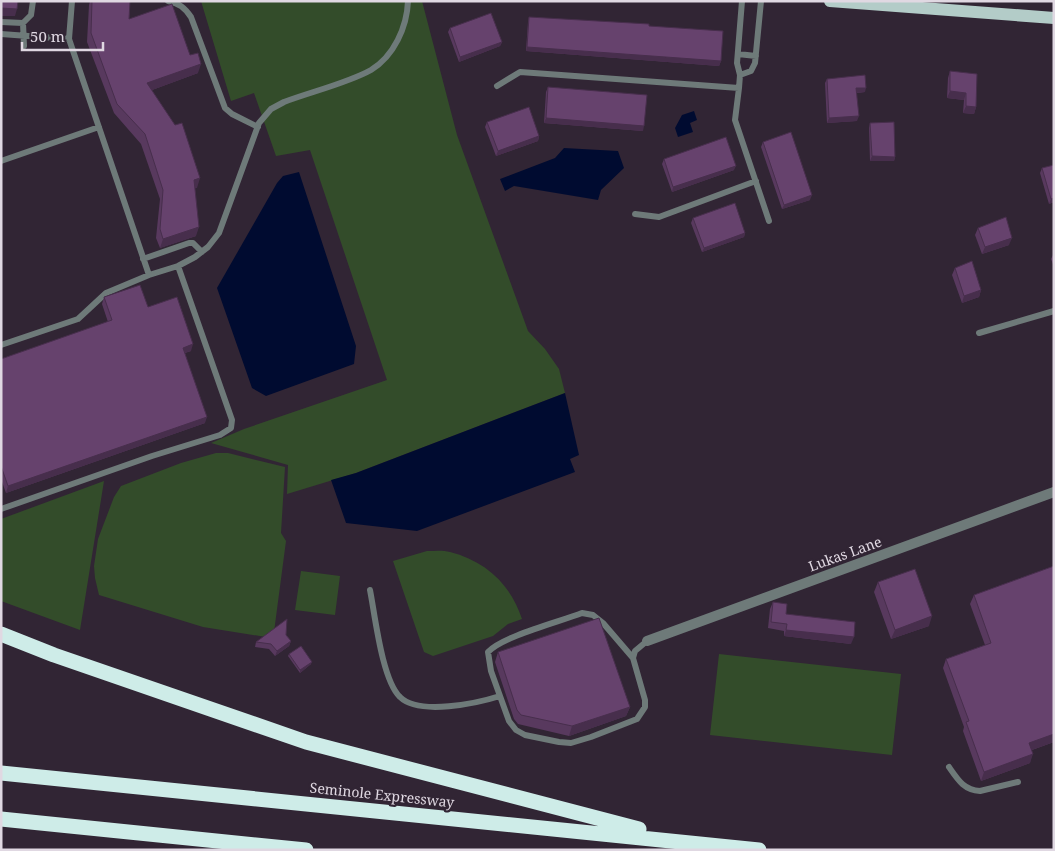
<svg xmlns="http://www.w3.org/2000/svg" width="1055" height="851" font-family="'Noto Serif',serif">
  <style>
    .green { fill: #334c2a }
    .water { fill: #000b30 }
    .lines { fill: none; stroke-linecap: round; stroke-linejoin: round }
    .service { stroke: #6e7a79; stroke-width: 6 }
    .minor { stroke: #6e7a79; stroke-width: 10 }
    .primary { stroke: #b3ccc8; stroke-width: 12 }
    .motorway { stroke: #ceece8; stroke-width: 15 }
    .wall { fill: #58395e }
    .shaded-wall { fill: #472e4c }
    .building { fill: #66426d; stroke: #472e4c }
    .labels { text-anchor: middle; stroke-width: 4.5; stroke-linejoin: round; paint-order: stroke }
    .street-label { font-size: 14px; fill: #e0d8e2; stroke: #312534 }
  </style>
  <rect width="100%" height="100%" fill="#312534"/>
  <path class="green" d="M201,1h221l35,134 71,196 17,18 14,20 6,24 -209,80 -69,21 1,-29 -77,-22 33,-14 143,-49 -77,-230 -34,6 -22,-63 -23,8z
    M216,453h12l57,14 -4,66 5,8 -12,91 -8,5 -63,-10 -104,-32 -4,-17 -1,-12 4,-27 16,-42 7,-11 60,-23z
    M104,481l-24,149 -79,-29v-82z
    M427,551c7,0 16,-1 23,1 36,9 61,33 72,67l-14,5 -15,12 -60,20 -9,-4 -31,-91z
    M301,571l39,5 -5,39 -40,-5z
    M719,654l182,20 -9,81 -182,-20z"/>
  <path class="water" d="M694,111l3,9 -7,3 3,9 -15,5 -3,-9 7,-13z
    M564,148l54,3 6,17 -23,22 -3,10 -84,-14 -9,5 -5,-12 55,-21z
    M299,172l57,174 -2,18 -88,32 -14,-8 -35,-100 60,-105 6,-7z
    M565,393l14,62 -9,4 5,13 -158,59 -71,-8 -15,-43 25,-7z"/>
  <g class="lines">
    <path class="service" d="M72,1l-3,38 80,236
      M168,1c11,2 17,7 23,16l34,91 7,6 26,13
      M1,22l22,1 1,23
      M23,23l8,-8 2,-14
      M1,34l68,5
      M738,54l18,2
      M740,75l11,-4 4,-8 6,-62
      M497,86l23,-14 219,16 1,-13 -3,-12 5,-62
      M739,88l-4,32 34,101
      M1,161l98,-34
      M635,214l24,3 97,-36
      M143,259l46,-16h4l9,9
      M979,333l75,-22
      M1,345l77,-26 28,-26 43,-18 29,-9 17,-9 13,-10 11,-14 40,-110 12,-14 13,-7c26,-10 64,-19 87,-32 23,-14 36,-43 37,-69
      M1,509l151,-53 68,-21 11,-7 1,-8 -54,-154
      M370,590c5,25 12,90 30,107 19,19 78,6 100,-1
      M582,613l11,2 10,8 30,35 12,42v7l-8,12 -46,18 -20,6 -12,-1 -34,-7 -9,-5 -7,-9 -18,-50 -3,-19c15,-16 71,-30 94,-39z
      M633,658l2,-7 12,-10
      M949,767c9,13 15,23 31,24l38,-9"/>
    <path class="minor" d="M647,641l407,-149"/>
    <path class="primary" d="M830,1l224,17"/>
    <path class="motorway" d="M1,634l53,21 252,87 333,87
      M1,773l758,77
      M1,819l305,31"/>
  </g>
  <path class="wall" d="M90,1h40l-1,18 61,36 8,18 -46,17 45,98h-2l1,48 -36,12 -4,-10 4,-39 -19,-55 -27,-31 -27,-71 2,-37z
    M529,17l120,9 72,35 -2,5 -193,-15 2,-29z
    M450,28l52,14 -2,4 -41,16 -11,-30z
    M950,71l26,36 -2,7 -11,-1 1,-13 -17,-2 1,-20z
    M827,79l38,13 -8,1v28l-30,2 -2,-40z
    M548,87l95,44 -99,-8 2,-31z
    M487,122l52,14 -1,5 -42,15 -11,-29z
    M870,123l25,34 -1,4h-24l-1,-33z
    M763,142l47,58 -28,9 -21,-62z
    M664,159l70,11 -62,22 -10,-28z
    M1054,165v37l-5,2 -9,-31 2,-5z
    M693,218l52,15 -1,4 -42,15 -11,-29z
    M978,228l31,17 -27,9 -7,-19z
    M1054,253v14l-3,-8z
    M955,268l26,22 -2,7 -17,6 -10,-28z
    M104,297l44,10 43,44 -6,2 20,70 -199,70 -5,-14v-120l107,-37 -6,-18z
    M1054,566v176l-22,8 -2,13 -49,18 -18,-50 1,-4 -21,-59 3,-9 39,-14 -15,-41 4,-9z
    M878,582l51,44 -38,13 -17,-47z
    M773,602l13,12 65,30 -67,-8v-5l-16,-3 2,-19z
    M286,635l5,6 -2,5 -14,10 -6,-7 -14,-2 1,-5z
    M498,652l132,55 -4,9 -57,20 -51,-12 -4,-5 -19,-57z
    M289,654l22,10 -11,9 -12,-17z"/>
  <path class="shaded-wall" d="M1,8l16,1 -2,7h-14z
    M502,42l-2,4 -41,16 1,-5z
    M527,47l194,14 -2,5 -193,-15z
    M201,64l-3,9 -54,20 3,-10z
    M856,88h10l-1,4 -10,1z
    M950,91l16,2 -2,7 -17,-2z
    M966,106l10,1 -2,7 -11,-1z
    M859,116l-2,5 -30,2 2,-5z
    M546,118l98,8 -1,5 -99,-8z
    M539,136l-1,5 -42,15 2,-5z
    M872,156l23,1 -1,4h-24z
    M736,166l-2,4 -62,22 1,-5z
    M200,178l-3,10 -7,1 4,-9z
    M812,195l-2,5 -28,9 2,-4z
    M1054,198v4l-5,2 2,-5z
    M199,227l-3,9 -36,12 3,-9z
    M745,233l-1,4 -42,15 2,-4z
    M1012,238l-3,7 -27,9 3,-7z
    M981,290l-2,7 -17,6 2,-7z
    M193,344l-2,7 -11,3 3,-6z
    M207,417l-2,6 -199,70 2,-7z
    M932,616l-3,10 -38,13 4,-9z
    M786,630l68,7 -3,7 -67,-8z
    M291,641l-2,5 -14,10 2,-5z
    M312,662l-1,2 -11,9v-3z
    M630,707l-4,9 -57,20 3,-10z
    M1054,734v8l-28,10 3,-9z
    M1033,754l-3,9 -49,18 3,-9z"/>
  <path class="building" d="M1,1h17l-1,8 -16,-1z
    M92,1h38l-1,18 43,-15 18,51 8,-2 3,11 -54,19 28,42 7,-2 18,55 -6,2 5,47 -36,12 -3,-10 3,-39 -18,-56 -28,-30 -26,-71z
    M491,13l11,29 -42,15 -10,-29z
    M529,17l120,7v2l74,5 -2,30 -194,-14z
    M950,71l27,3 -1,33 -10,-1v-13l-16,-2z
    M865,75l1,13h-10l3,28 -30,2 -2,-39z
    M548,87l99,8 -3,31 -98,-8z
    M529,107l10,29 -41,15 -11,-29z
    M894,122l1,35 -23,-1 -2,-33z
    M791,132l21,63 -28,10 -21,-63z
    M726,137l10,29 -63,21 -9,-28z
    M1054,165v33l-3,1 -9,-31z
    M735,203l10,30 -41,15 -11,-30z
    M1006,217l6,21 -27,9 -7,-19z
    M972,261l9,29 -17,6 -9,-28z
    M140,285l8,22 29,-10 16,47 -10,4 24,69 -199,69 -7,-20v-107l111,-39 -8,-23z
    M1054,566v168l-25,9 4,11 -49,18 -18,-50 3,-1 -23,-62 45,-16 -17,-48z
    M915,569l17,47 -37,14 -17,-48z
    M773,602l14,2 -1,10 69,8 -1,15 -68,-7 1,-6 -16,-2z
    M599,618l31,89 -58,19 -51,-11 -4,-5 -19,-58z
    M287,619l-1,16 5,6 -14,10 -6,-7 -15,-2z
    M301,646l11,16 -12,8 -11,-16z"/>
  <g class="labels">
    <g class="street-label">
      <text transform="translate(845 554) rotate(-20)" y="5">Lukas Lane</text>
      <text transform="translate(382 795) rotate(6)" y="5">Seminole Expressway</text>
    </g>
  </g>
  <rect width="1055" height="851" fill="none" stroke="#e0d8e2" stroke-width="5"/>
  <path d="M22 42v8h81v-8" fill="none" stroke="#e0d8e2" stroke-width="2.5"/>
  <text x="30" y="42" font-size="15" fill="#e0d8e2" stroke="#312534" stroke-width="4" paint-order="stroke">50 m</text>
</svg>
